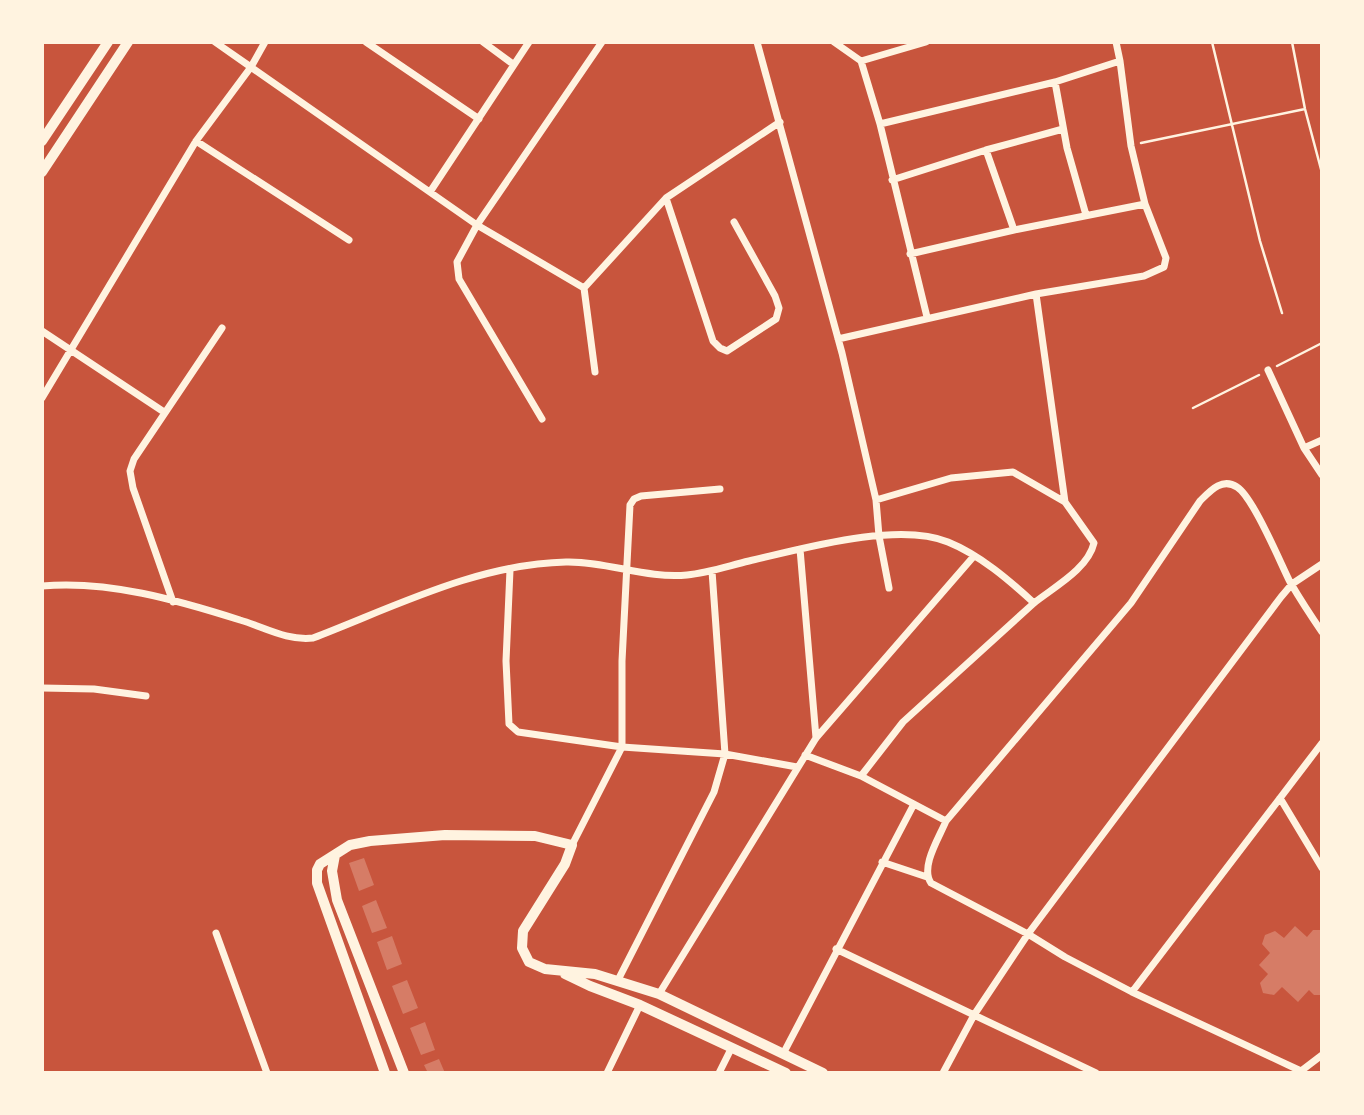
<svg xmlns="http://www.w3.org/2000/svg" width="1364" height="1115" font-family="Quicksand,sans-serif">
  <style>
    .building { fill: #d67c66 }
    .lines { fill: none; stroke-linecap: round; stroke-linejoin: round }
    .path { stroke: #fff3e0; stroke-width: 2.5 }
    .minor { stroke: #fff3e0; stroke-width: 7 }
    .tertiary { stroke: #fff3e0; stroke-width: 10 }
  </style>
  <rect width="100%" height="100%" fill="#c8553d"/>
  <path class="building" d="M364,858l10,27 -15,6 -10,-28z
    M376,900l11,28 -15,5 -10,-27z
    M1295,926l12,11 6,-7h9v65h-8l-5,-5 -11,12 -16,-15 -8,8 -11,-2 -3,-10 8,-9 -9,-9 11,-12 -8,-9 3,-9 10,-4 9,7z
    M392,936l10,28 -15,6 -10,-28z
    M407,980l11,28 -15,6 -11,-28z
    M425,1022l10,28 -14,5 -11,-27z
    M439,1059l6,14h-17l-4,-8z"/>
  <g class="lines">
    <path class="path" d="M1212,42l48,199 22,72
      M1292,42l13,67 17,64
      M1141,143l164,-34
      M1277,366l45,-23
      M1193,408l66,-33"/>
    <path class="minor" d="M215,42l262,183 107,63
      M366,42l113,77
      M483,42l30,22
      M757,42l85,311 34,147 3,36 10,52
      M834,42l27,19 65,-19
      M1116,42l4,19
      M1055,82l12,66 19,67
      M880,124l47,193
      M196,141l153,99
      M986,150l77,-21
      M892,180l94,-30 28,80 131,-26
      M430,192l99,-150
      M734,222l41,74 4,12 -3,11 -49,32 -7,-3 -7,-7 -47,-143 114,-76
      M910,254l104,-24
      M1036,294l29,208
      M42,331l122,81
      M838,339l198,-45 108,-18 20,-9 2,-9 -21,-54 -14,-58 -11,-85 -65,21 -175,42 -19,-63
      M1268,370l36,78 18,27
      M595,372l-11,-84 82,-90
      M42,398l154,-257 55,-74 14,-25
      M542,419l-83,-140 -2,-17 20,-37 125,-183
      M1304,448l18,-8
      M876,500l75,-22 62,-6 52,30 29,41c-6,26 -40,44 -60,60
      M800,549l16,189
      M510,570l-4,91 3,63 9,8 104,15v-86l8,-156 4,-6 7,-3 79,-7
      M42,586c66,-6 135,14 198,34 24,7 47,21 73,18 81,-31 164,-74 253,-76 41,-1 80,17 121,13 21,-2 41,-9 62,-14 52,-12 149,-40 199,-19 32,13 61,38 86,61l-131,119 -42,54 85,45 185,-218 69,-102c10,-10 22,-24 37,-14 16,10 43,75 53,95 10,17 21,34 32,50
      M173,602l-40,-114 -3,-17 4,-12 88,-131
      M42,688l52,1 52,7
      M1322,743l-190,249 169,79 21,-16
      M805,755l56,21
      M1280,798l42,70
      M946,821c-7,17 -26,46 -15,62l97,51 253,-337 11,-13 30,-20
      M572,845l50,-98 103,7 72,13
      M882,862l45,15
      M216,933l51,140
      M836,949l138,66 54,-81 37,23 67,35
      M618,980l96,-188 11,-38 -13,-183
      M659,994l157,-256 158,-182
      M783,1054l131,-250
      M607,1073l33,-68
      M719,1073l12,-24
      M943,1073l31,-58 122,58"/>
    <path class="tertiary" d="M42,141l66,-99
      M42,172l86,-130
      M335,855l-3,16 5,29 67,173
      M565,974l25,12 50,19 146,68
      M385,1073l-68,-190v-13l3,-6 30,-19 20,-4 75,-6 90,1 37,9 -7,19 -42,67 -1,17 7,14 16,7 50,5 64,20 164,79"/>
  </g>
  <rect width="1364" height="1115" fill="none" stroke="#fff3e0" stroke-width="88"/>
</svg>
